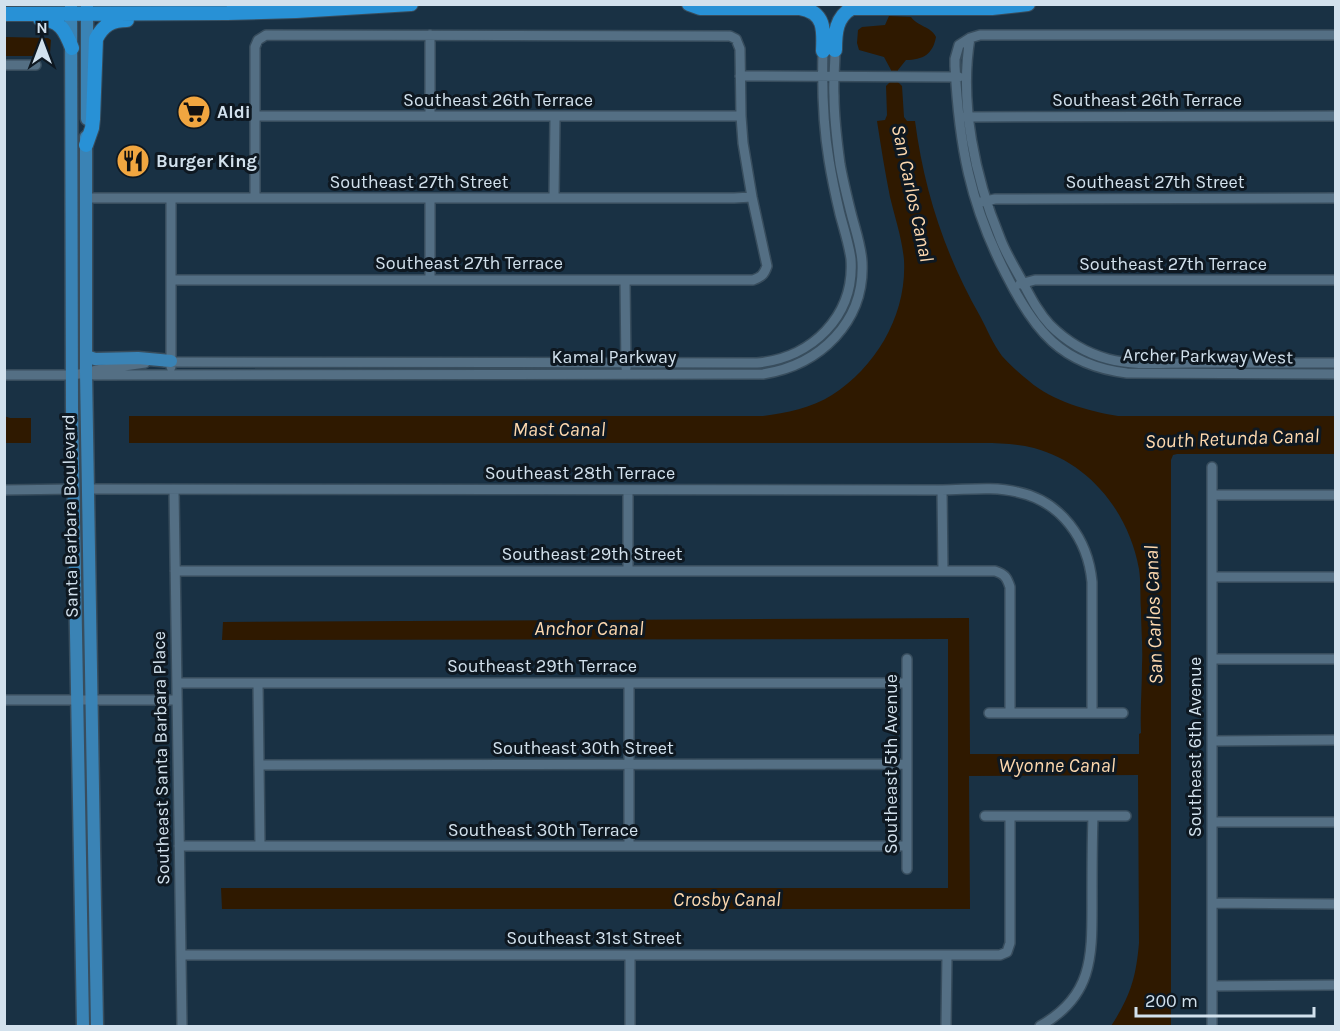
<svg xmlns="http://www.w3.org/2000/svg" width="1340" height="1031" font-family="Karla,sans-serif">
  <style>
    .green { fill: #594329 }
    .water { fill: #2f1900 }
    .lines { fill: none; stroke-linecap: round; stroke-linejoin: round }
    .minor-casing { stroke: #384d5d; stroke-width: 12 }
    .major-casing { stroke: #384d5d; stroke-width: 15 }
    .highway-casing { stroke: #384d5d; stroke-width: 16 }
    .minor { stroke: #546f84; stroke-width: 9 }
    .major { stroke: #3a83b5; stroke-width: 12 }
    .highway { stroke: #2891d6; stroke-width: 14 }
    .labels { text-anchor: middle; stroke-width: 6; stroke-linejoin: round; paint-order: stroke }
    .street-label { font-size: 18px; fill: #d2e1ed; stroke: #0e1821 }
    .poi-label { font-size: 18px; font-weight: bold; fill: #d2e1ed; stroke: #0e1821; text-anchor: start }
    .water-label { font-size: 20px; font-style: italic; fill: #fdd8ae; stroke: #0e1821 }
  </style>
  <rect width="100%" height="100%" fill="#193144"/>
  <path class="green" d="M104,5h215l-75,3h-130z"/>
  <path class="water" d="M889,16l22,1c7,10 20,9 25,20 -3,17 -13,23 -30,23l-8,10 -1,11 5,5 2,31 3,4h8c9,69 30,134 65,195 7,13 13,28 22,40 8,9 18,18 27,25 23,20 59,30 89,35h218l-1,38h-158l-4,1 -2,5v566h-60c19,-29 25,-48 28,-83l-1,-168 -169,1 1,133h-748l-1,-21h727v-249l-726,1 1,-18 746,-4 1,136h169v-20l2,-1c-1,-23 1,-45 1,-68 1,-18 -1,-37 -1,-55 -1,-14 0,-28 -2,-41 -10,-56 -49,-106 -105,-121 -17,-4 -34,-5 -50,-5h-855v-27h634c23,-3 49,-8 69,-21 45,-29 75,-81 72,-135 -2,-22 -9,-42 -14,-63 -5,-25 -9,-50 -13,-76l8,-1 2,-5 -1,-29 4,-4 1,-12 -7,-13 -25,-7 -2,-7 1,-13 4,-3 23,-2z
    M5,37l43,1 3,2 -1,13 -2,3h-43z
    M4,416l6,2h21v25h-26z"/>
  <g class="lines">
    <g class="minor-casing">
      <path id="minor" d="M430,35v81
        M1336,35h-356l-10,3 -11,7 -4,14v7c4,79 15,138 51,208 28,56 55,91 121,99l209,1
        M970,38c-11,65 5,140 30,200 6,16 15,30 23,45 8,15 15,29 27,42 16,16 36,28 58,34 26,7 55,4 82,4 48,0 97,0 146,0
        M4,65h32
        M740,76l219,1
        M255,116h486
        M964,117l372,-1
        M86,198h648l18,-1
        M430,198v82
        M554,198l1,-81
        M981,202l14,-3 341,-1
        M171,280h582c8,-3 11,-5 14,-14l-15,-69 -9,-54 -2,-27 -1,-67 -4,-10 -6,-3 -464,-1 -8,5 -3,7v151
        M625,280l1,88
        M1020,284l15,-4h301
        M165,362l592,1c55,-5 98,-47 94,-104 -2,-15 -7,-30 -11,-45 -4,-17 -8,-35 -11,-54 -6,-36 -7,-73 -6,-109
        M171,367v-169
        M4,375h68l14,-2 10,-3 49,-7
        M94,375l669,-1c57,-9 102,-52 99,-112 -1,-17 -7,-33 -11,-49 -4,-16 -8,-32 -11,-49 -3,-22 -6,-45 -6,-68 -1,-15 1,-30 1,-46
        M88,489l854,1c24,0 51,-4 75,2 44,9 71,47 75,90v131
        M4,490l70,-1
        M174,490l8,536
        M628,490v81
        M942,490l1,81
        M1212,495h124
        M175,571h820c10,3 12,7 15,16v126
        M1212,577h124
        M907,659v210
        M1212,659h124
        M177,683h730
        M258,683l2,163
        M4,700h173
        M989,713h134
        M1212,741l124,-1
        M259,765l648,-1
        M985,816h141
        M1212,822h124
        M179,846h728
        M629,846v-163
        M1212,903l124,1
        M181,955h819l7,-3 3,-9v-127
        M1212,986l124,-1
        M630,1026v-71
        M946,1026l1,-71
        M1040,1026c54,-30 52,-71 52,-127 0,-27 0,-55 1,-83
        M1212,1026v-559"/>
    </g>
    <g class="major-casing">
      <path id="major" d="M71,4l1,404 11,618
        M87,119v-115
        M86,137v236l11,653
        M86,353l3,4 6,2 43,-1 33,3"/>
    </g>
    <g class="highway-casing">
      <path id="highway" d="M689,4l11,4h100c25,4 24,22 23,43
        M4,14l223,-1 69,-2 115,-7
        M40,19c20,1 25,11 32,29
        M835,50c0,-17 1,-33 17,-42h140l36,-4
        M86,145l6,-17 1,-9 3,-80c7,-14 16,-19 31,-19"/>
    </g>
    <use href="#minor" class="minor"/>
    <use href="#major" class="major"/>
    <use href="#highway" class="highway"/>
  </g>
  <defs>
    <g id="supermarket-disc" transform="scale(1.725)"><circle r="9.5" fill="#f1a640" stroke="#0e1821"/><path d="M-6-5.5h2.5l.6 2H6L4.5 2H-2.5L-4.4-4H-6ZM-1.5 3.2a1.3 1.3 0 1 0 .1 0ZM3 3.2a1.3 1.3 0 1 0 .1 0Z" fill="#111"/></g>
    <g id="restaurant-disc" transform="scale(1.725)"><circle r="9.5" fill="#f1a640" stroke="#0e1821"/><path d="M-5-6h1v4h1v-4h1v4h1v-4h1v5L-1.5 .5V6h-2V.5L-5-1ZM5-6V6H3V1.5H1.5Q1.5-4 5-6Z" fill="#111"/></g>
  </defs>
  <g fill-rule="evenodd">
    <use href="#supermarket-disc" x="194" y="112"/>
    <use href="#restaurant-disc" x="133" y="161"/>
  </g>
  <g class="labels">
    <g class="street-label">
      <text x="498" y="106">Southeast 26th Terrace</text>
      <text x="1147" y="106">Southeast 26th Terrace</text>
      <text x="419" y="188">Southeast 27th Street</text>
      <text x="1155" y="188">Southeast 27th Street</text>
      <text x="469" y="269">Southeast 27th Terrace</text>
      <text x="1173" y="270">Southeast 27th Terrace</text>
      <text transform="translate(1208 356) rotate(1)" y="6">Archer Parkway West</text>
      <text x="614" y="363">Kamal Parkway</text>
      <text x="580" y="479">Southeast 28th Terrace</text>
      <text transform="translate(70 516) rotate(-91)" y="6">Santa Barbara Boulevard</text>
      <text x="592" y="560">Southeast 29th Street</text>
      <text x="542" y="672">Southeast 29th Terrace</text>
      <text transform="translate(1195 747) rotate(-90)" y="6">Southeast 6th Avenue</text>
      <text x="583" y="754">Southeast 30th Street</text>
      <text transform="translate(161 758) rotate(-91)" y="6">Southeast Santa Barbara Place</text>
      <text transform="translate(891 764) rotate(-90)" y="6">Southeast 5th Avenue</text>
      <text x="543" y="836">Southeast 30th Terrace</text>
      <text x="594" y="944">Southeast 31st Street</text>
    </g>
    <g class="poi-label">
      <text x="217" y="118">Aldi</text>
      <text x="156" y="167">Burger King</text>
    </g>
    <g class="water-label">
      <text transform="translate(913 193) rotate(78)" y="7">San Carlos Canal</text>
      <text x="559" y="436">Mast Canal</text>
      <text transform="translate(1232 438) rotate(-2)" y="7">South Retunda Canal</text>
      <text transform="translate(1153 615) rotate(-92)" y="7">San Carlos Canal</text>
      <text x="589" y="635">Anchor Canal</text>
      <text x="1057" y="772">Wyonne Canal</text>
      <text x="727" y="906">Crosby Canal</text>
    </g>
  </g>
  <rect width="1340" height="1031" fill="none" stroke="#d2e1ed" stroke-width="12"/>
  <g transform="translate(42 42)" stroke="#0e1821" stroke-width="4.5" paint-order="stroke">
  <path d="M0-4.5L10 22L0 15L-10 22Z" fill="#d2e1ed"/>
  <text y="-9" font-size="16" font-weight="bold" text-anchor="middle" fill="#d2e1ed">N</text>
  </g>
  <path d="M1136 1007v9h178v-9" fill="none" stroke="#d2e1ed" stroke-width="3"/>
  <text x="1145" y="1007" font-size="18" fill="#d2e1ed" stroke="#0e1821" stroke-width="4.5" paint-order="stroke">200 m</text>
</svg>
